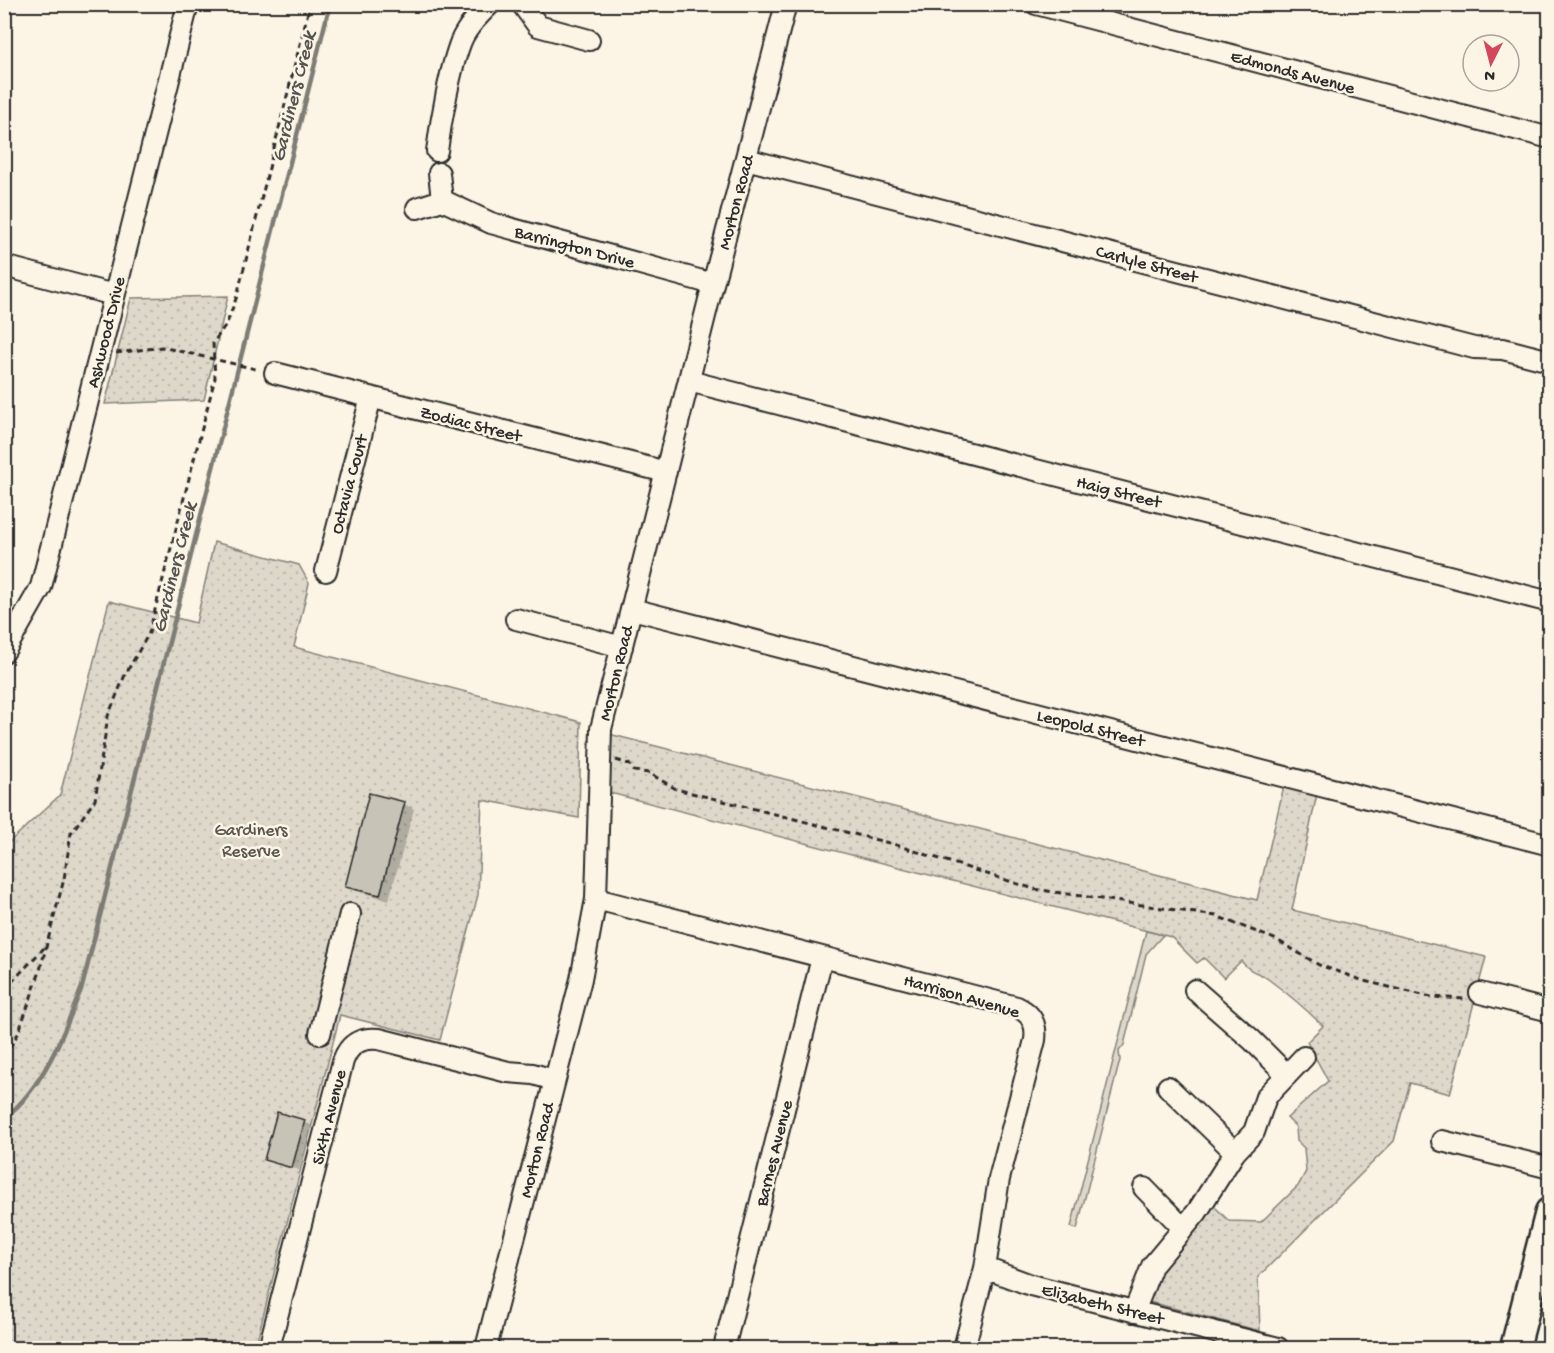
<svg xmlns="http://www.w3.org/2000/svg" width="1554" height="1353" font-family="'Gochi Hand',sans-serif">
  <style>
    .grass { fill: #ded8ca; stroke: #84827a; stroke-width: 1.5 }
    .park { fill: url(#park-dots); stroke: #84827a; stroke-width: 1.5 }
    .shadow { fill: #0003 }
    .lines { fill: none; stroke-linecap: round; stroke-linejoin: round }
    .stream { stroke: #7d7b74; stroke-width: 4.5 }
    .building { fill: #c8c3b7; stroke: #2b2b2b; stroke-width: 1.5 }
    .minor-casing { stroke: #2b2b2b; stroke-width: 24 }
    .highway-casing { stroke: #2b2b2b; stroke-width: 33 }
    .path { stroke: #2b2b2b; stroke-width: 3; stroke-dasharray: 6 4.5; stroke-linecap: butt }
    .minor { stroke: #fcf5e5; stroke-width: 20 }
    .highway { stroke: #fcf5e5; stroke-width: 28 }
    .labels { text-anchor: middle; stroke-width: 5; stroke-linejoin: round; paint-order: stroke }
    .street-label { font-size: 18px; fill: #2b2b2b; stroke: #fcf5e5 }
    .park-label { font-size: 18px; fill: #585653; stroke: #fcf5e5 }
    .water-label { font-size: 20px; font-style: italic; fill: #545350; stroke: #fcf5e5 }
  </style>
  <defs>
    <pattern id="park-dots" width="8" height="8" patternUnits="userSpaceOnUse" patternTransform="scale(1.5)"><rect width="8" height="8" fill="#ded8ca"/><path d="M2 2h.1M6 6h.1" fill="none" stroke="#bfbaae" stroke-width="1.8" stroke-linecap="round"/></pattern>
  </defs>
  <rect width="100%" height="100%" fill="#fcf5e5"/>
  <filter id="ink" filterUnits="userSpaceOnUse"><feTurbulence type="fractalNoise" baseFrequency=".0167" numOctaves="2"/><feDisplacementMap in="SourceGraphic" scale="12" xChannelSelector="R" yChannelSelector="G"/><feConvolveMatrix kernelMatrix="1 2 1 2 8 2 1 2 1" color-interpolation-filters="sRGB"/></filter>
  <g filter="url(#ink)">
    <path class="grass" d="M1146,931l17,4 -17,19 -22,91 -5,6 1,9 -43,169 -6,-2z"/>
    <path class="park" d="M228,296l-24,104 -99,4 26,-106z
      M214,542l85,23 10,18 -15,64 287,75 -2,96 -97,-18 -4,95 -38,145 -100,-25 -85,333h-250v-502l55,-51 49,-194 87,22z
      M609,734l648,166 27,-114 33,8 -25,116 194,47 -36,137 -40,-11 -16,58 -136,136 2,54 -114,-30 8,-27 57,-71 18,18 32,1 37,-36 8,-15 -2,-23 -7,-7 -1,-14 -9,-9 41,-37 -21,-39 16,-16c-18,-18 -36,-33 -55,-47 -11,-9 -14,-3 -27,-18l-17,17 -20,-20 -7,5 -26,-26 -561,-144z"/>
    <path class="shadow" d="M404,804l10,5 -25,91 -33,-9 -9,-5z
      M304,1122l7,4 -12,44 -34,-11z"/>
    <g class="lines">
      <path class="stream" d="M4,1119c41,-34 59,-84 78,-132l248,-983"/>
    </g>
    <path class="building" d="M369,793l36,9 -25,93 -35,-8z
      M277,1112l28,8 -13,48 -28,-8z"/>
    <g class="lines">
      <g class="minor-casing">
        <path id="minor" d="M522,4l16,22 51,14
          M1036,4l514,134
          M437,151c4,-31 13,-82 24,-110 6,-14 18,-26 29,-37
          M746,159l728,189 29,1 47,12
          M439,173l3,27
          M417,208l25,-8 49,23 222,61
          M4,266l110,29
          M275,373l391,99
          M689,381l861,221
          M326,571l45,-174
          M632,609l918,236
          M516,619l106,28
          M4,652l37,-65 147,-583
          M596,899l421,108c15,7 20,17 18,33l-36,139 -14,89 -21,80
          M1195,990l57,50 35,35
          M1480,993l70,18
          M320,1034l30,-120
          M1168,1087l67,65
          M1442,1141l108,27
          M1144,1188l38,39
          M985,1268l46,17 247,63
          M1134,1312l18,-46 45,-54 38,-60 19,-20 12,-35 38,-40
          M269,1348l74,-287c6,-17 18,-24 36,-22l129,33 25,2 21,6
          M486,1348l95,-369 15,-80 5,-170 112,-445 73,-280
          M724,1348l98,-390"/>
      </g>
      <g class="highway-casing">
        <path id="highway" d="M1515,1348l35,-136"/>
      </g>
      <path class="path" d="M116,353l46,-6 98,23
        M616,760l13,4 5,7 15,2 27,16 217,55 141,45 182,27 61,24 42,25 45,16 67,16 34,2
        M4,990l40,-42
        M4,1056l14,-22 21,-60 25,-95 7,-46 24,-33 13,-84 17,-41 24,-42 66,-255 -2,-35 14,-20 10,-27 73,-292"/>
      <use href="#minor" class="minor"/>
      <use href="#highway" class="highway"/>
    </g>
  </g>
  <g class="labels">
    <g class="street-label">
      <text transform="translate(1293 71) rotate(15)" y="6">Edmonds Avenue</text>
      <text transform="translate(735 202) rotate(-75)" y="6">Morton Road</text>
      <text transform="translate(575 246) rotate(15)" y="6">Barrington Drive</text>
      <text transform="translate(1147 263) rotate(15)" y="6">Carlyle Street</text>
      <text transform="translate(105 332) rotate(-76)" y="6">Ashwood Drive</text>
      <text transform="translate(471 423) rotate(14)" y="6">Zodiac Street</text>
      <text transform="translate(348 484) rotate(-75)" y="6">Octavia Court</text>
      <text transform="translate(1119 491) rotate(14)" y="6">Haig Street</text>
      <text transform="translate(615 673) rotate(-76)" y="6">Morton Road</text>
      <text transform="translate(1091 727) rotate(14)" y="6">Leopold Street</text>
      <text transform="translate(962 995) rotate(16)" y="6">Harrison Avenue</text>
      <text transform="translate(328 1117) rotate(-76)" y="6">Sixth Avenue</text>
      <text transform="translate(536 1150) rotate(-76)" y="6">Morton Road</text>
      <text transform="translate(773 1153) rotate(-76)" y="6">Barnes Avenue</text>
      <text transform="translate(1103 1303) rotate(14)" y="6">Elizabeth Street</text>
    </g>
    <g class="park-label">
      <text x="251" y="835">Gardiners<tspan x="251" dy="21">Reserve</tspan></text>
    </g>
    <g class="water-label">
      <text transform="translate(292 96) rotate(-76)" y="7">Gardiners Creek</text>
      <text transform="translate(173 567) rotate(-76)" y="7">Gardiners Creek</text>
    </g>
  </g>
  <rect width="1554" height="1353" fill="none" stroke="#fcf5e5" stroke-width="24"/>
  <rect x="12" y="12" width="1530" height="1329" fill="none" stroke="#2b2b2b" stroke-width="2" filter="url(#ink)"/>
  <g transform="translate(1491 63) rotate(186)"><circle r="28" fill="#fcf5e5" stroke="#a8a49b" stroke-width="1.5"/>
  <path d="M0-4.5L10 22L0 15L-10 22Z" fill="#d1495b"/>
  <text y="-9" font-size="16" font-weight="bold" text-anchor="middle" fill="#2b2b2b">N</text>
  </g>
</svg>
